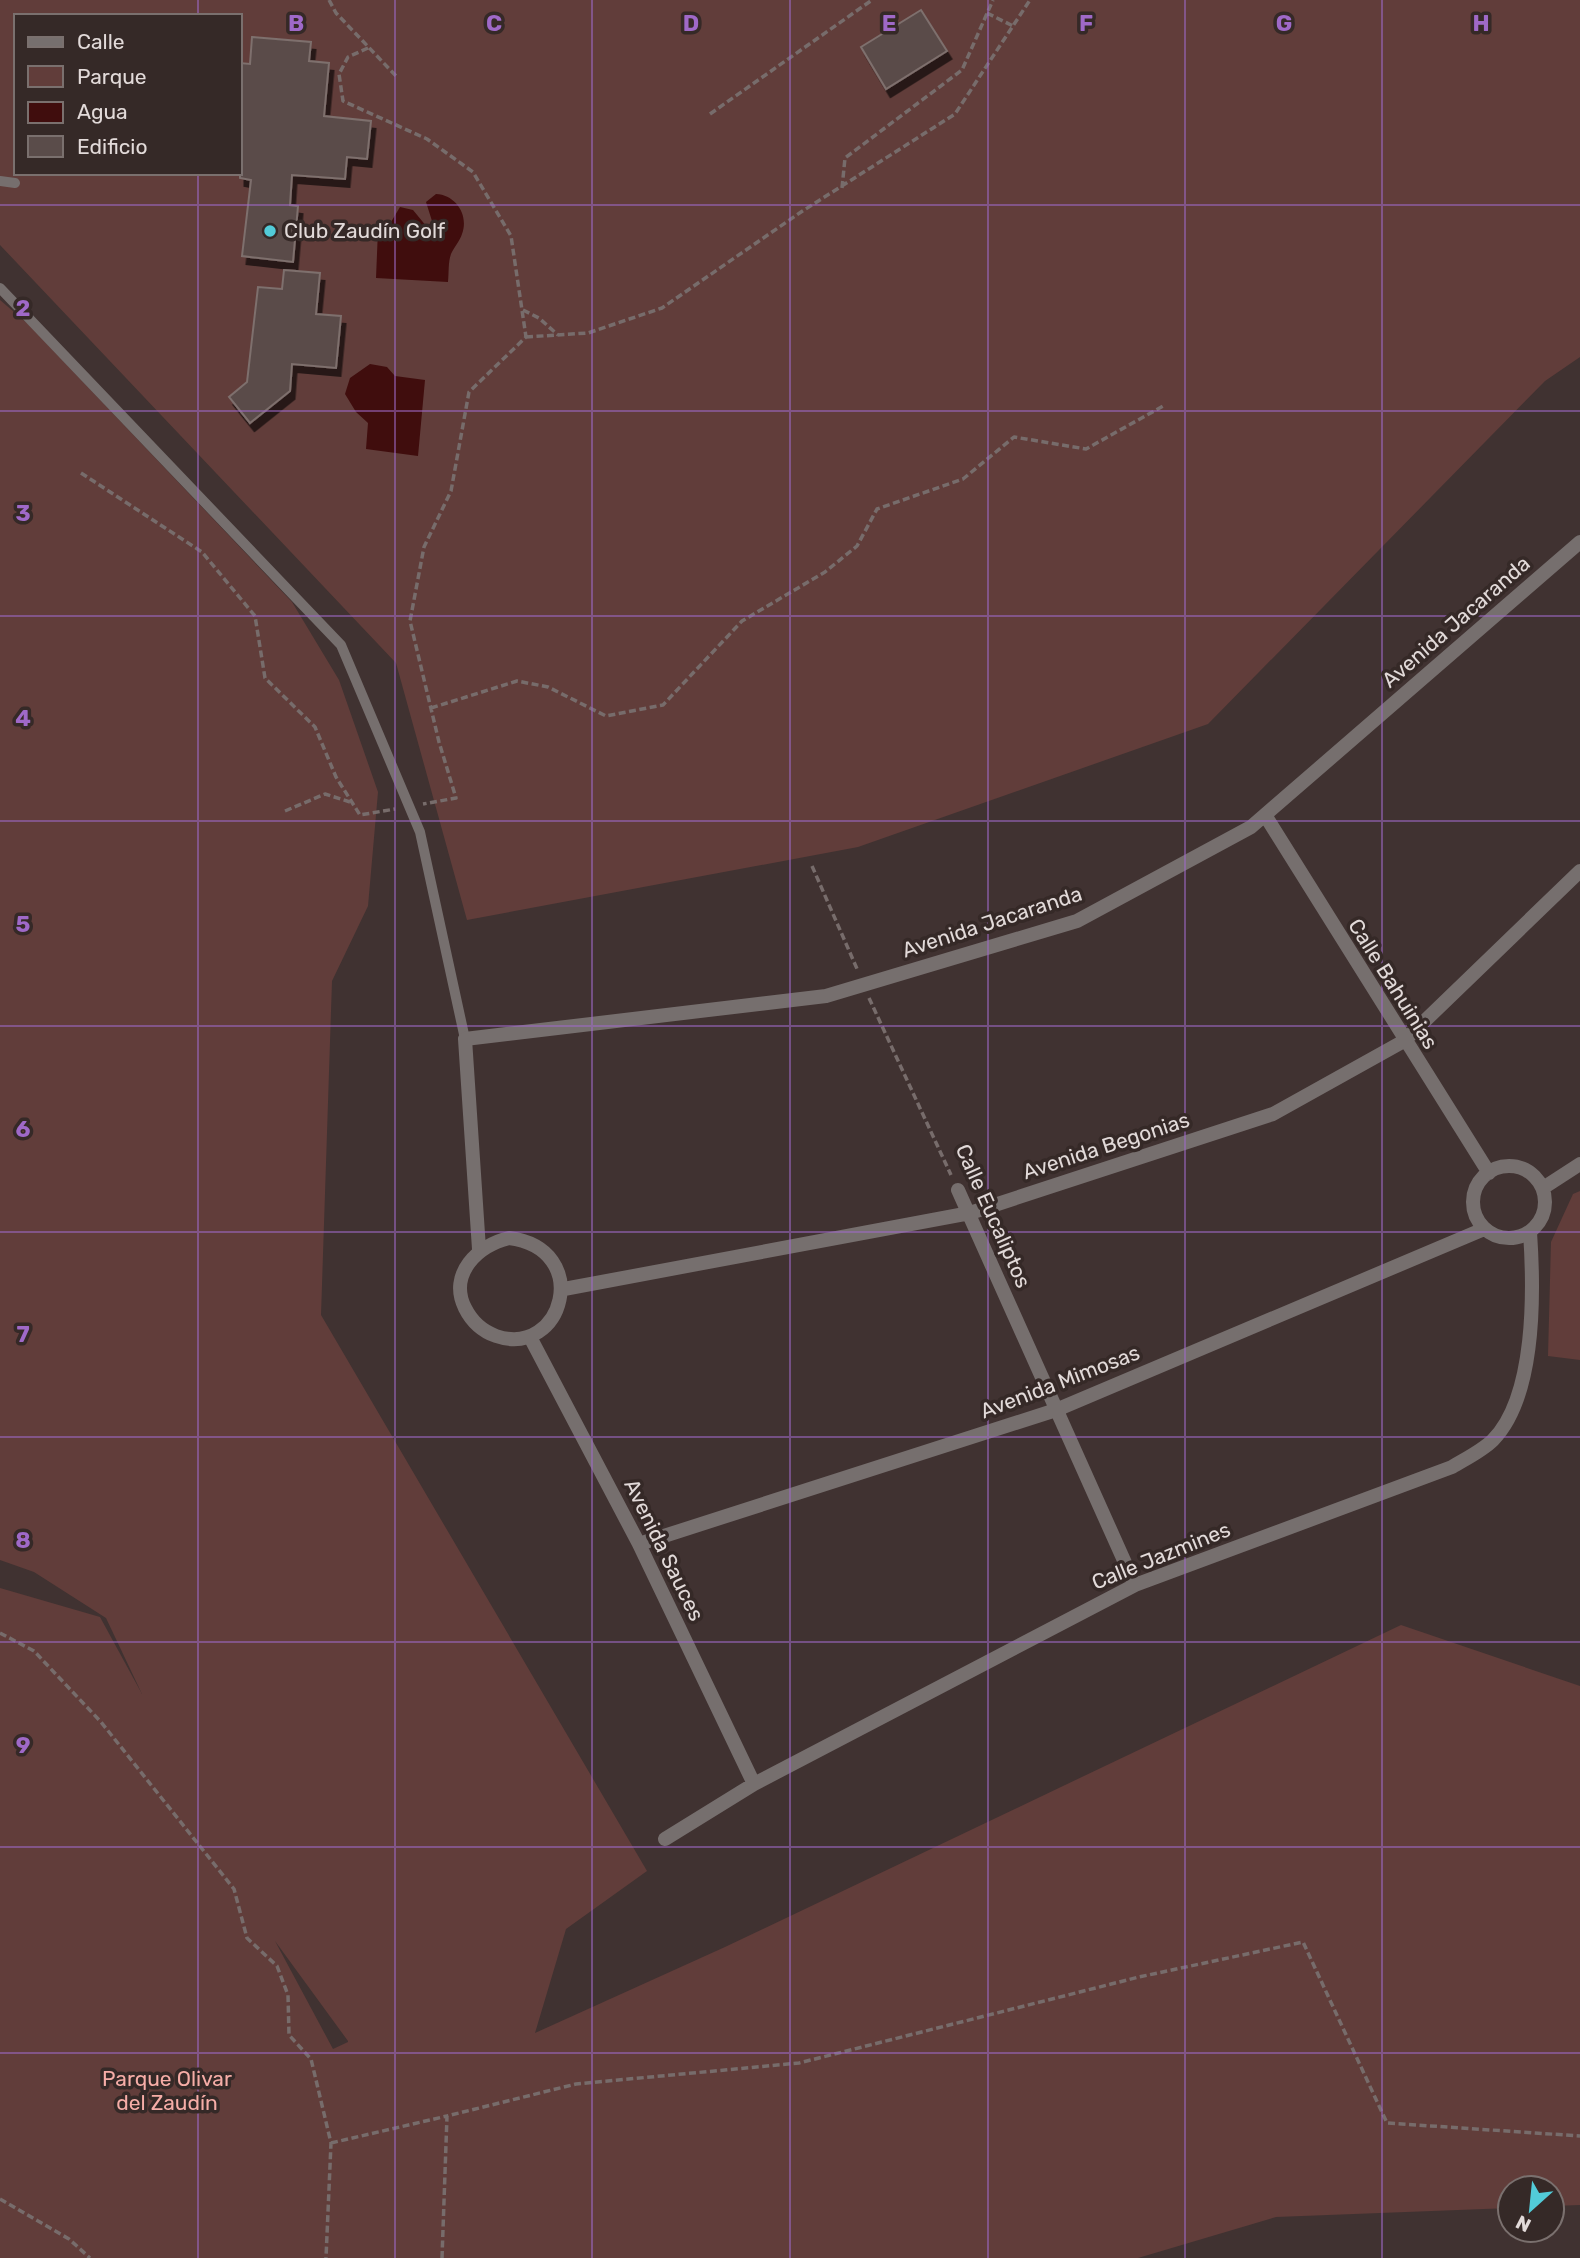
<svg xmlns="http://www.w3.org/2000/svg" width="1580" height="2258" font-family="Rubik,sans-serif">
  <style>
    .green { fill: #613d3a; fill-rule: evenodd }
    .water { fill: #400d0d }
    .building { fill: #5a4c4a; stroke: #7e6f6d; stroke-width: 2; filter: url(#shadow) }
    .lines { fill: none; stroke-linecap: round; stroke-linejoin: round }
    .path { stroke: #776c6b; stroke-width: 3.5; stroke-dasharray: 7 3.5; stroke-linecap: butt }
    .lane { stroke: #766f6e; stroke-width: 10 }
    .street { stroke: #766f6e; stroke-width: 14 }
    .grid { fill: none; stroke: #9f69c8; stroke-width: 2; stroke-opacity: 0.55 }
    .poi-dot { fill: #52cbd8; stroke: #352927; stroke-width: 2.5 }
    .labels { text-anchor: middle; stroke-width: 7; stroke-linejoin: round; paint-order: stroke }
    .poi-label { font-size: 21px; fill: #e2dad9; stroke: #352927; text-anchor: start }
    .street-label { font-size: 21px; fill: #e2dad9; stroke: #352927 }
    .park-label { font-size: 21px; fill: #f6ada7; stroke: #352927 }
    .grid-label { font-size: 23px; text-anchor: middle; font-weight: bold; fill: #9f69c8; stroke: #352927; stroke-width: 7; stroke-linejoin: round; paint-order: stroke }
  </style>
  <defs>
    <filter id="shadow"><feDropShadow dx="4.5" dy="8" stdDeviation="0" flood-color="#0009"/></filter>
  </defs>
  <rect width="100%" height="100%" fill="#403231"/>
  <path class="green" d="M0,0h1580v357l-35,24 -337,343 -350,123 -391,73 -71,-257 -396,-418zM16,16h224v157h-224z
    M0,300l28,24 264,278 47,78 39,112 -10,114 -36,75 -11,334 326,556 -81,58 -31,104 190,-86 676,-322 179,61v519l-28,1v-18h-42v20l-234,9 -138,41h-1138v-670l100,29 42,77 -36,-76 -72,-46 -34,-12zM275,1941l73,100v1l-15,7z
    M1580,1191v169l-32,-4 3,-114 22,-48z"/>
  <path class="water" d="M436,194c20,1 33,21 26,40 -2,7 -8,13 -11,20 -3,8 -2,19 -3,28l-72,-4 2,-48 7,2 15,-25 13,3 14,17 5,-6 -6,-19z
    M370,364l17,3 8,9 30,4 -7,76 -52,-7 2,-26 -12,-11 -11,-18 5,-16z"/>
  <path class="building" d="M921,10l26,41 -61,38 -25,-42z
    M252,37l59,5 -2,19 20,2 -5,53 47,5 -4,38 -20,-2 -2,22 -53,-4 -2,30 8,1 -5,56 -51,-6 9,-76 -11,-2v-115l10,1z
    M284,270l36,3 -4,41 25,2 -5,52 -44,-4 -2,27 -40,32 -21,-26 18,-15 11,-95 24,2z"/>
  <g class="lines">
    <path class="path" d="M329,0l7,13 61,64
      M987,13l28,14
      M368,48l-20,9 -9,17 4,27 84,38 46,33 38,64 15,101 -57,55 -18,99 -27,56 -14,74 29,121 17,56 -33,6
      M710,114l162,-114
      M842,188l3,-30 117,-88 31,-70
      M523,310l16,8 19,17
      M526,337l62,-4 74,-25 139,-96 154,-98 75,-114
      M81,473l121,79 53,64 10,62 50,49 21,50 24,38 35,-6
      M431,708l86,-27 31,6 58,29 57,-11 79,-84 83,-49 32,-26 20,-37 86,-30 51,-42 72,12 79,-44
      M285,811l40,-17 25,8
      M812,866l46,105
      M869,998l82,177
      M0,1633l34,18 67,71 133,167 13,49 30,28 11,29 1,40 22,24 20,84 -5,115
      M331,2143l116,-27
      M0,2199l69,40 21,19
      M442,2258l5,-142 129,-32 223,-21 340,-86 164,-35 84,181 193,13"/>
    <path class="lane" d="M0,181l15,2
      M0,288l341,357 79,187 45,207"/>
    <path class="street" d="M1265,815l224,358
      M1473 1202a36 36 0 1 1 72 0a36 36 0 1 1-72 0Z
      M1543,1188l37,-24
      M958,1190l177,395
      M509,1238c85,11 54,121 -13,98 -14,-5 -24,-14 -31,-28 -17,-34 13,-63 44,-70z
      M479,1249l-14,-210 361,-43 251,-75 174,-94 329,-285
      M564,1289l406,-76 303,-99 131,-73 176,-170
      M530,1337l109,207 115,240
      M639,1544l417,-134 428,-181
      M665,1839l89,-55 381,-199 317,-118c13,-8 30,-16 41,-27 43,-44 41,-150 37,-208"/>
  </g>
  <path class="grid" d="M198,0v16M395,0v2258M592,0v2258M790,0v2258M988,0v2258M1185,0v2258M1382,0v2258M198,173v2085M0,205h1580M0,411h1580M0,616h1580M0,821h1580M0,1026h1580M0,1232h1580M0,1437h1580M0,1642h1580M0,1847h1580M0,2053h1580"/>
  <circle class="poi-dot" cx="270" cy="231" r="7"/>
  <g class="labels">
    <g class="poi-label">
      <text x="284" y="238">Club Zaudín Golf</text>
    </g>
    <g class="street-label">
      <text transform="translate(1456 622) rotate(-41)" y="7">Avenida Jacaranda</text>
      <text transform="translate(992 922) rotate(-18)" y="7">Avenida Jacaranda</text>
      <text transform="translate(1393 984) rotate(58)" y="7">Calle Bahuinias</text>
      <text transform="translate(1106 1146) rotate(-18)" y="7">Avenida Begonias</text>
      <text transform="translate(993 1216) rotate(66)" y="7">Calle Eucaliptos</text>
      <text transform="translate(1060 1382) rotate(-21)" y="7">Avenida Mimosas</text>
      <text transform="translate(664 1550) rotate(64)" y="7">Avenida Sauces</text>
      <text transform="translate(1161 1556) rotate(-22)" y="7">Calle Jazmines</text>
    </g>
    <g class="park-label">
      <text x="167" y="2086">Parque Olivar<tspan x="167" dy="24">del Zaudín</tspan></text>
    </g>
  </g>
  <g class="grid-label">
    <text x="296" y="31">B</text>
    <text x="494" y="31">C</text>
    <text x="691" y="31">D</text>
    <text x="889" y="31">E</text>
    <text x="1086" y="31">F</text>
    <text x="1284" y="31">G</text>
    <text x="1481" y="31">H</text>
    <text x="23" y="316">2</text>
    <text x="23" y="521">3</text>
    <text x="23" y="726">4</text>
    <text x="23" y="932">5</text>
    <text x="23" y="1137">6</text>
    <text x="23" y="1342">7</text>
    <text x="23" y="1548">8</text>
    <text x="23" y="1753">9</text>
  </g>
  <rect x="14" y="14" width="228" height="161" fill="#352927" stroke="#7a706e" stroke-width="2"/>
  <rect x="28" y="37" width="35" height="10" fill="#766f6e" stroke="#7a706e" stroke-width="2"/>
  <text x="77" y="49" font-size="21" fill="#e2dad9">Calle</text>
  <rect x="28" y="66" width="35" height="21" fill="#613d3a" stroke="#7a706e" stroke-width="2"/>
  <text x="77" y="84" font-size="21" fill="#e2dad9">Parque</text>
  <rect x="28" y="102" width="35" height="21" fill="#400d0d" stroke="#7a706e" stroke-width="2"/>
  <text x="77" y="119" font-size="21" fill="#e2dad9">Agua</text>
  <rect x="28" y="136" width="35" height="21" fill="#5a4c4a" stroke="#7a706e" stroke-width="2"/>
  <text x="77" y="154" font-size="21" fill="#e2dad9">Edificio</text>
  <g transform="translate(1531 2209) rotate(207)"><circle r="33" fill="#352927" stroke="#7a706e" stroke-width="2"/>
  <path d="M0-5L12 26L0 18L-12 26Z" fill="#52cbd8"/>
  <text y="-10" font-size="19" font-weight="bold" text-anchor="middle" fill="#e2dad9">N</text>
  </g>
</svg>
